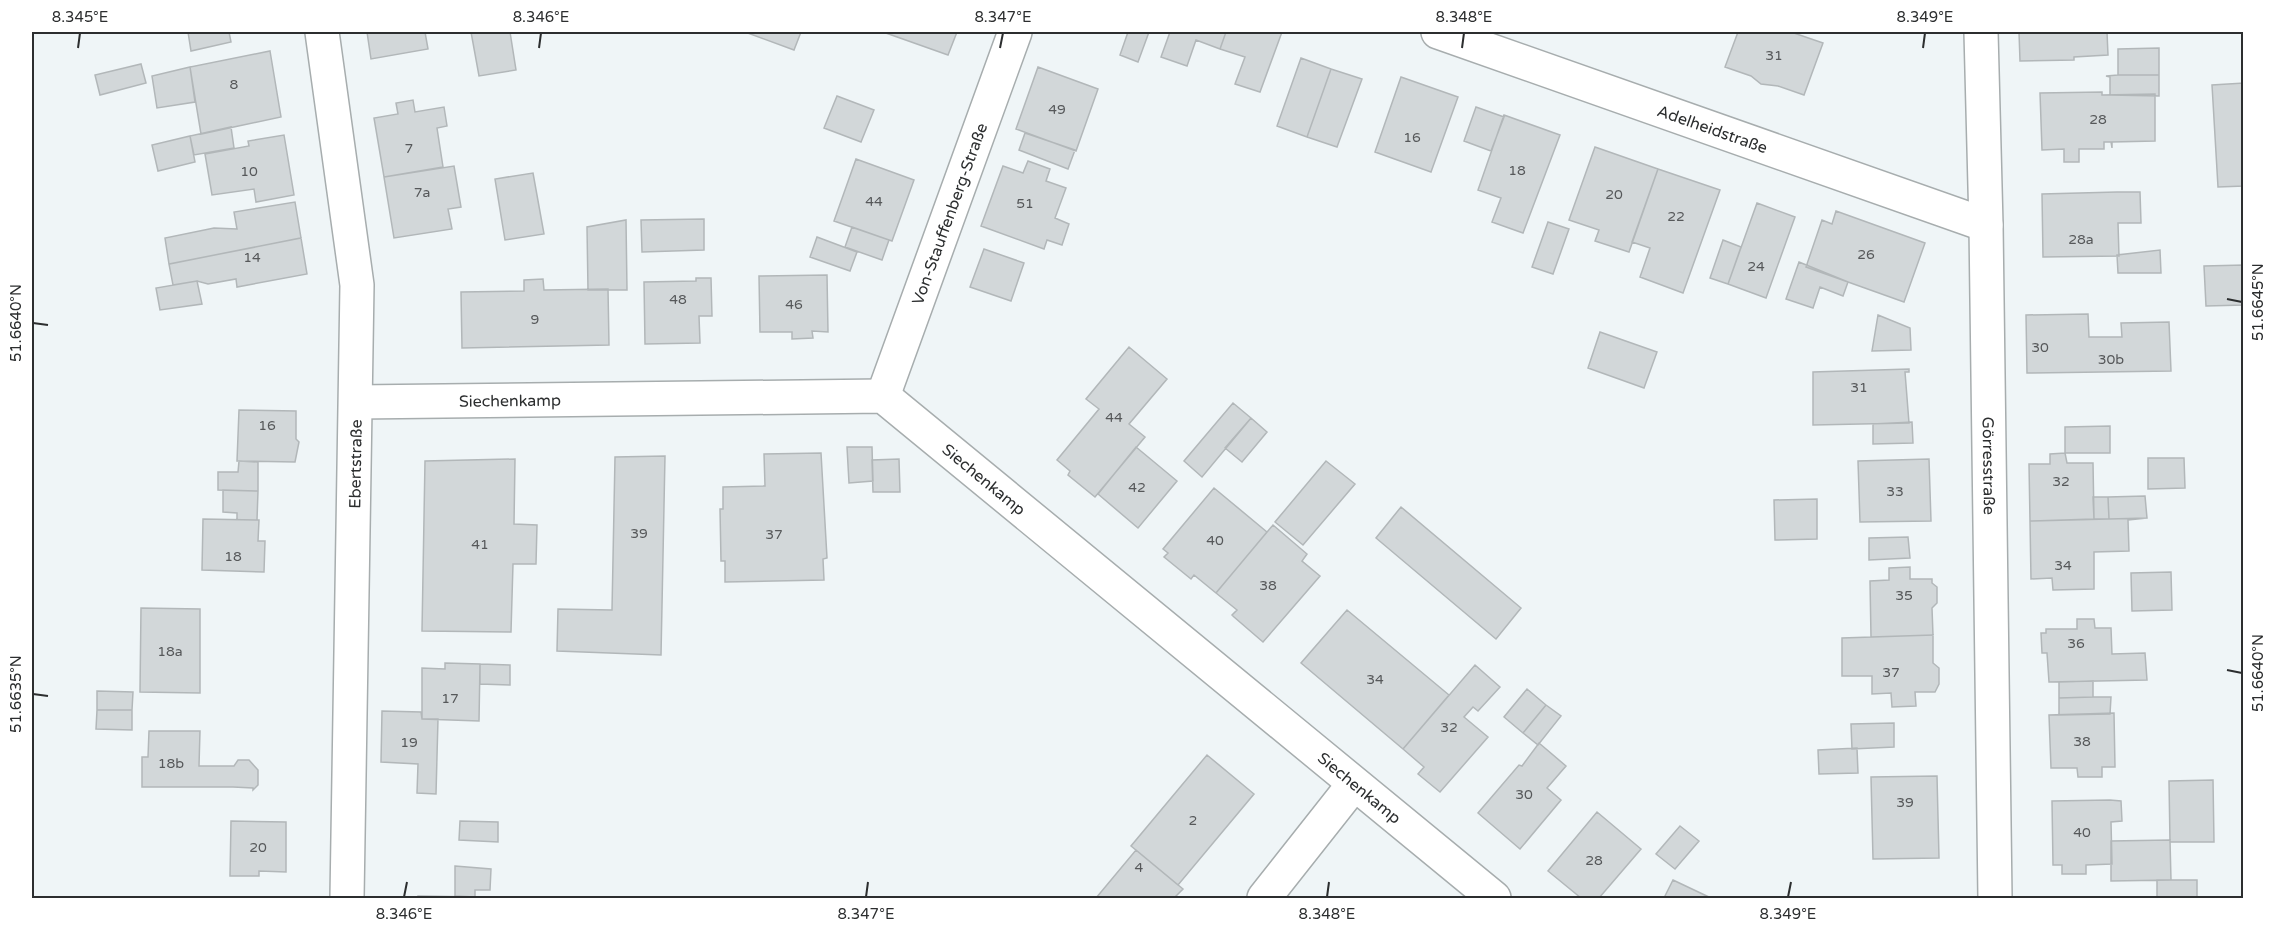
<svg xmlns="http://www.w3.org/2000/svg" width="2275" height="930" font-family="'Varela Round',sans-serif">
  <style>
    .building { fill: #d2d7d9; stroke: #b2b7b9; stroke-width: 1.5 }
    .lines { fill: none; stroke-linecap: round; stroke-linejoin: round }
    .minor-casing { stroke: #a7adae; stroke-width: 36 }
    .minor { stroke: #fff; stroke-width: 33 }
    .ticks { fill: none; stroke: #2c2e2f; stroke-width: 2 }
    .labels { text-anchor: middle; stroke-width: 6; stroke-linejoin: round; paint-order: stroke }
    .number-label { font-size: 14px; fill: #56585a }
    .street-label { font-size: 16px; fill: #2c2e2f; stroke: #fff }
    .neatline { fill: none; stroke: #2c2e2f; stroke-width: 2 }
    .ticks-label { font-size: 15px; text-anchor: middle; fill: #2c2e2f }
  </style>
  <rect width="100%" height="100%" fill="#eff5f7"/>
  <path class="building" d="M188,32h41l2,10 -40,9z
    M367,32h58l3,17 -57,10z
    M471,32h39l6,38 -37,6z
    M745,32h56l-7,18z
    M883,32h74l-9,23z
    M1128,32h21l-11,30 -18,-7z
    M1170,32h56l-6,17 -24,-9 -9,26 -26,-9z
    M1226,32h56l-22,60 -25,-8 10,-27 -25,-8z
    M1738,32h53l32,11 -19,52 -26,-9 -17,-2 -10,-8 -26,-9z
    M2019,32h88l1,23 -34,2v3l-54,1z
    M2159,48v27h-41v-26z
    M270,51l11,66 -80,17 -11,-67z
    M1301,58l30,11 -24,68 -30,-11z
    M141,64l5,19 -46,12 -5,-20z
    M190,67l5,35 -38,6 -5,-32z
    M1038,67l60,22 -22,62 -60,-22z
    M1331,69l31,10 -25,68 -30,-10z
    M2118,75h41v21l-49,-1v-18l-4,-1z
    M1401,77l57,20 -27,75 -56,-20z
    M2244,83v103l-26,1 -6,-102z
    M2102,92v3l53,-1v47l-43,1v6l-1,-6h-7v7h-25v13h-15v-13l-22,1 -2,-57z
    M837,96l37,14 -13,32 -37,-14z
    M413,100l2,12 29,-5 3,19 -10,2 6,39 -59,10 -10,-59 24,-4 -2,-11z
    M1476,107l28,10 -13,34 -27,-10z
    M1504,115l56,20 -37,98 -31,-11 9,-24 -23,-8z
    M231,127l3,21 -40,7 -4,-19z
    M1025,133l50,17 -7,19 -49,-19z
    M284,135l10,60 -38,7 -2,-13 -42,6 -7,-41 44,-8 -1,-5z
    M190,136l5,26 -37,9 -6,-26z
    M1595,147l63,22 -29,83 -34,-11 4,-11 -30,-10z
    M856,159l58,21 -22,61 -58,-20z
    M1028,161l22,8 -4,12 20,7 -11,30 14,6 -7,21 -15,-5 -3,9 -63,-23 22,-60 20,7z
    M454,166l7,41 -13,2 4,20 -58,9 -10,-61z
    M1658,169l62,21 -37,103 -43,-16 10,-29 -18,-6z
    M533,173l11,61 -39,6 -10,-61z
    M2117,192h23l1,31h-23l1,33 -76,1 -1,-63z
    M295,202l6,36 -132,26 -4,-26 49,-10 23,1 -3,-17z
    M1757,203l38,14 -29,81 -38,-14z
    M1836,211l89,32 -21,59 -98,-35 16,-47 10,4z
    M704,219v31l-62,2 -1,-32z
    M626,220l1,70h-39l-1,-63z
    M1548,222l21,7 -16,45 -21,-7z
    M852,227l37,13 -7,20 -37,-13z
    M817,237l40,15 -7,19 -40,-14z
    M301,238l6,36 -70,13 -1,-8 -28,5 -11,-3 -24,4 -4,-21z
    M1723,240l18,7 -13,37 -18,-6z
    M984,249l40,14 -13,38 -41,-14z
    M2160,250l1,23h-43l-1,-18z
    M1799,262l49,20 -5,14 -23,-9 -7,21 -27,-9z
    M2244,265v40l-38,1 -2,-40z
    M827,275l1,57 -16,-1 1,7 -21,1v-7h-32l-1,-56z
    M696,278h15l1,38h-13l1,27 -55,1 -1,-62 52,-1z
    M543,279l1,11 64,-1 1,56 -147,3 -1,-56 63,-1v-11z
    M197,281l5,23 -42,6 -4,-22z
    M2088,314l1,23h33l-1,-14 48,-1 2,49 -144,2 -1,-58z
    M1878,315l32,13 1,22 -39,1z
    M1600,332l57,20 -13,36 -56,-20z
    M1129,347l38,32 -38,45 16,13 -50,60 -27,-22 2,-4 -13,-11 42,-51 -13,-10z
    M1909,369v3h-4l4,51 -96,2v-53z
    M1233,403l18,15 -49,59 -18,-16z
    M239,410l57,1v28l3,3 -4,20 -58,-1z
    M1251,418l16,14 -25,30 -17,-14z
    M1912,422l1,21 -40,1v-20z
    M2110,426v27h-45v-26z
    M847,447h25l1,34 -24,2z
    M1136,447l41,34 -39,47 -40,-34z
    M821,453l6,105 -4,1 1,21 -99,2v-21h-4l-1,-52h3v-22l42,-1 -1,-32z
    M2065,453l2,10h26l1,56 -64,2 -1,-57h21v-10z
    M665,456l-4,199 -104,-4 1,-42 54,1 3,-153z
    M2148,458h36l1,30 -37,1z
    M515,459l-1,65 23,1 -1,39h-23l-2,68 -89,-1 3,-170z
    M899,459l1,33h-27l-1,-32z
    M1929,459l2,62 -71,1 -2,-61z
    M239,461l19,1v29l-40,-1v-18h20z
    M1326,461l29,23 -52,61 -28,-23z
    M1214,488l53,44 -51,61 -22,-18 -3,4 -27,-22 4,-4 -5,-4z
    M223,490l35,1 -1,29h-20v-7l-14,-1z
    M2145,496l2,22 -38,1 -1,-22z
    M2093,497h15l1,22h-15z
    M1817,499v40l-42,1 -1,-40z
    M1401,507l120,101 -25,31 -120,-101z
    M2147,518l-19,2 1,31 -35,1v37l-41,1 -1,-12 -21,1 -1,-58z
    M203,519l56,1 -1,21h7l-1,31 -62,-2z
    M1273,525l34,29 -5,7 18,15 -57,66 -29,-25 -2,-2 5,-5 -21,-17z
    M1908,537l2,21 -41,2v-22z
    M1910,567v12h22v4l5,4v16l-5,5 1,27 -62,2 -1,-56 19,-1v-12z
    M2171,572l1,38 -40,1 -1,-38z
    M141,608l59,1v84l-60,-1z
    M1347,610l102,85 -46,54 -102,-86z
    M2077,619h17l1,9h16l1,26 33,-1 2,27 -98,2 -2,-29h-5l-1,-20h5v-4h31z
    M1933,635v28l6,5v16l-4,8h-20l1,14 -24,1 -1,-14 -19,1v-18h-30v-38z
    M445,663l35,1 -1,57 -57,-2v-51l23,1z
    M480,664l30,1v20l-30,-1z
    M1475,665l25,22 -22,24 -5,-4 -9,10 24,20 -48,55 -22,-18 6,-7 -21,-18z
    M2093,681v16l-34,1v-16z
    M1527,689l19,16 -23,28 -19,-16z
    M97,691l36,1 -1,18h-35z
    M2093,697h18l-1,17 -51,1v-17z
    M1546,705l15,11 -23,29 -15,-12z
    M97,710h35v20l-36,-1z
    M382,711l39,1 1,7h16l-2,75 -19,-1 1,-29 -37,-2z
    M2114,713l1,54h-13v10h-24l-1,-9h-26l-2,-53z
    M1894,723v24l-42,2 -1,-25z
    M149,731h51l-1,35h35l4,-6h11l9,10v15l-5,5v-2l-20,-1h-91v-30h6z
    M1539,743l27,23 -19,22 14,12 -41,49 -42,-36 41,-48 3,1z
    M1857,748l1,25 -39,1 -1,-24z
    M1207,755l47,39 -76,91 -47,-39z
    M1937,776l2,82 -66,1 -2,-82z
    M2213,780l1,62h-44l-1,-61z
    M2110,800l11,1 1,20 -11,1 1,42 -26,1v9h-24v-9h-9l-1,-64z
    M1597,812l44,37 -42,49h-18l-33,-27z
    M231,821l55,1v50l-27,-1v5h-29z
    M460,821l38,1v20l-39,-2z
    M1680,826l19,15 -24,28 -19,-15z
    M2170,840l1,40 -60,1v-40z
    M1136,850l47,39 -9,9h-78z
    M455,866l36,3 -1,21h-15v7l-20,-1z
    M1673,880l38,18h-47z
    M2157,880h40v18h-40z
    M418,896l57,1v1h-57z"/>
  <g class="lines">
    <g class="minor-casing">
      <g id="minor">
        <path d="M322,32l35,253 -10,613"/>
        <path id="s1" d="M1438,32l548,193"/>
        <path id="s2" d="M1981,32l5,193 9,673"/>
        <path id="s3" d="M883,396l132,-364"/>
        <path id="s4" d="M356,402l527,-6 611,502"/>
        <path d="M1264,898l90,-114"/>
      </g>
    </g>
    <use href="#minor" class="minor"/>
  </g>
  <path class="ticks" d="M78,48l2,-15M539,48l2,-15M1000,48l3,-15M1462,48l2,-15M1923,48l2,-15M2227,299l15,3M33,323l15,2M2227,670l15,3M33,694l15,2M404,897l3,-15M866,897l2,-15M1327,897l2,-15M1788,897l3,-15"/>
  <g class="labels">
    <g class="number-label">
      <text x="1774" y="60">31</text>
      <text x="234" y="89">8</text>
      <text x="1057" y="114">49</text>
      <text x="2098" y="124">28</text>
      <text x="1412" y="142">16</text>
      <text x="409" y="153">7</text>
      <text x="1517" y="175">18</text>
      <text x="249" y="176">10</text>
      <text x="422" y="197">7a</text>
      <text x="1614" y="199">20</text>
      <text x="874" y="206">44</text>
      <text x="1025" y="208">51</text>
      <text x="1676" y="221">22</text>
      <text x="2081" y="244">28a</text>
      <text x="1866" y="259">26</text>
      <text x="252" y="262">14</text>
      <text x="1756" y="271">24</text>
      <text x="678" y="304">48</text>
      <text x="794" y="309">46</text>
      <text x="535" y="324">9</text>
      <text x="2040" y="352">30</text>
      <text x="2111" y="364">30b</text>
      <text x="1859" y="392">31</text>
      <text x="1114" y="422">44</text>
      <text x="267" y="430">16</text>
      <text x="2061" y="486">32</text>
      <text x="1137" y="492">42</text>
      <text x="1895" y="496">33</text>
      <text x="639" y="538">39</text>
      <text x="774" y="539">37</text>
      <text x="1215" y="545">40</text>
      <text x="480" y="549">41</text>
      <text x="233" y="561">18</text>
      <text x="2063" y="570">34</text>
      <text x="1268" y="590">38</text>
      <text x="1904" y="600">35</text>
      <text x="2076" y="648">36</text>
      <text x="170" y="656">18a</text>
      <text x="1891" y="677">37</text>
      <text x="1375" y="684">34</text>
      <text x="450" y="703">17</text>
      <text x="1449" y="732">32</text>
      <text x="2082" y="746">38</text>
      <text x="409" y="747">19</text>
      <text x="171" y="768">18b</text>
      <text x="1524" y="799">30</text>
      <text x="1905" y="807">39</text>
      <text x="1193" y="825">2</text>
      <text x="2082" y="837">40</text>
      <text x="258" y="852">20</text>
      <text x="1594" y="865">28</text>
      <text x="1139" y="872">4</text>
    </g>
    <g class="street-label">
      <text dy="6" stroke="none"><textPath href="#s1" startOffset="291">Adelheidstraße</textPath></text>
      <text dy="6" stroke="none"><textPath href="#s3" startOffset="194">Von-Stauffenberg-Straße</textPath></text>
      <text dy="6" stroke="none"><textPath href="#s4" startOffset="154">Siechenkamp</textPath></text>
      <text transform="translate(355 464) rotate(-89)" y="6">Ebertstraße</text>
      <text dy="6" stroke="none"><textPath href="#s2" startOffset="434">Görresstraße</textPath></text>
      <text dy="6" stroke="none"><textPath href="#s4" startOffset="658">Siechenkamp</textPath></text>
      <text dy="6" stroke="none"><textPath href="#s4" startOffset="1144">Siechenkamp</textPath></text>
    </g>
  </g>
  <rect width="2275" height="930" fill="none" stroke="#ffffff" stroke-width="66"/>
  <rect x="33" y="33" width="2209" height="864" class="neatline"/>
  <g class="ticks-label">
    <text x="80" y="22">8.345°E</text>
    <text x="541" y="22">8.346°E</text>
    <text x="1003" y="22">8.347°E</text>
    <text x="1464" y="22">8.348°E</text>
    <text x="1925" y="22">8.349°E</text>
    <text transform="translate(2258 302) rotate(-90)" y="5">51.6645°N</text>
    <text transform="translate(16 323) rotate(-90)" y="5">51.6640°N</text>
    <text transform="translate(2258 673) rotate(-90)" y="5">51.6640°N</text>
    <text transform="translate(16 694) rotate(-90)" y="5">51.6635°N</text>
    <text x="404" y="919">8.346°E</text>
    <text x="866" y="919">8.347°E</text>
    <text x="1327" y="919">8.348°E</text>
    <text x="1788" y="919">8.349°E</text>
  </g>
</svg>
